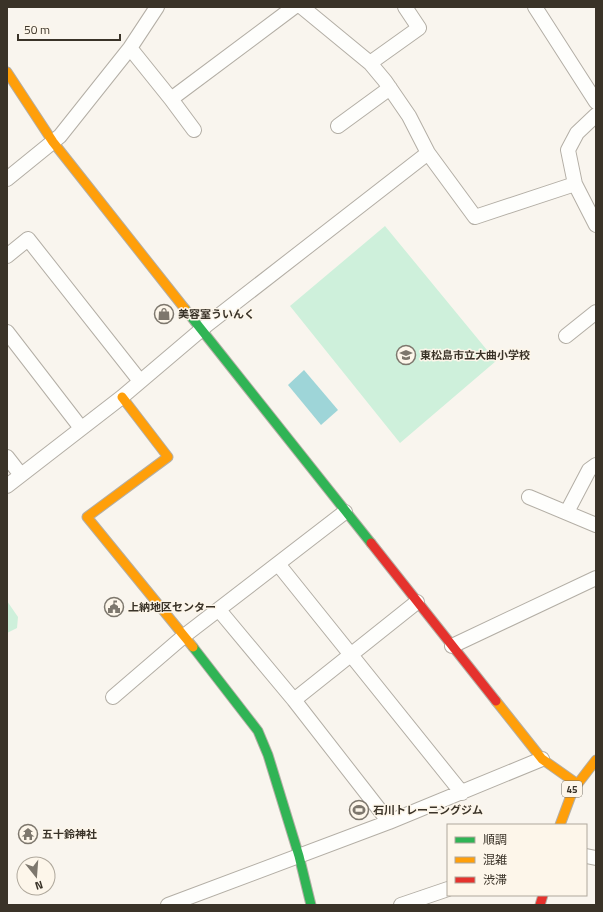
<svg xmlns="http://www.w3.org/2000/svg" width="603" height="912" font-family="'Titillium Web','Noto Sans JP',sans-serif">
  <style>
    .green { fill: #cef0db }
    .water { fill: #9ed5d8 }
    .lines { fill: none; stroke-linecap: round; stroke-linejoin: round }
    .street-casing { stroke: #b3aea5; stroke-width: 16 }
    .fast-casing { stroke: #b3aea5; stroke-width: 11 }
    .slow-casing { stroke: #b3aea5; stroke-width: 11 }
    .jam-casing { stroke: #b3aea5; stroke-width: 11 }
    .street { stroke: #fefefc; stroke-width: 14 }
    .fast { stroke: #30b455; stroke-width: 9 }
    .slow { stroke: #ff9f0a; stroke-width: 9 }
    .jam { stroke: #e5322d; stroke-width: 9 }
    .labels { text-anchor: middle; stroke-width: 3; stroke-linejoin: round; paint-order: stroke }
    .shield { fill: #fdf6ea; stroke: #746e62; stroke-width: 1 }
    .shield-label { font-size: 10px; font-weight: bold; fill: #3a3328 }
    .poi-label { font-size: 11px; font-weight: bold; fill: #3a3328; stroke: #fdf6ea; text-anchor: start }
  </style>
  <rect width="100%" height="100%" fill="#f9f5ee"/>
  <path class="green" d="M385,226l111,135 -96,82 -110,-137z
    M7,601l11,16 -1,11 -10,5z"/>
  <path class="water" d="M304,370l34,40 -17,15 -33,-40z"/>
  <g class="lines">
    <g class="street-casing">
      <path id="street" d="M302,7l68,56 15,18 24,35 19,37 47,64 100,-33
        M535,7l61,95
        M130,48l41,51 123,-92
        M370,63l49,-35 -14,-21
        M171,99l23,31
        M596,115l-19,18 -9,17 7,34 21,41
        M338,126l52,-38
        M7,179l53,-43 70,-88 27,-41
        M7,256l21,-17 112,142
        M7,332l74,96
        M566,336l30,-24
        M7,457l14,18
        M7,486l115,-89 86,-73 220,-171
        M529,497l67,28
        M567,512l22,-42 7,-5
        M278,564l184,229
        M219,610l75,90 95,122
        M452,646l144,-68
        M113,697l71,-61 161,-124
        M294,700l123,-98
        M586,856l10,2
        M168,905l221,-83 153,-63
        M401,905l47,-16"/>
    </g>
    <g class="fast-casing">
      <path id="fast" d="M185,309l186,234
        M193,647l65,84 10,24 31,101 12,49"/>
    </g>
    <g class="slow-casing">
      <path id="slow" d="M7,72l46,70 132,167
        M122,397l46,60 -81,60 106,130
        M496,701l46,58 34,24
        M560,825l13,-35 23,-30"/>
    </g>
    <g class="jam-casing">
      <path id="jam" d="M371,543l125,158
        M540,905l3,-10"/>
    </g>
    <use href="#street" class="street"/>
    <use href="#fast" class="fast"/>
    <use href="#slow" class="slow"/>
    <use href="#jam" class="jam"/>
  </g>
  <defs>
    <g id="shop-ring" transform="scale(1)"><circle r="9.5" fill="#fdf6ea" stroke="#7d776d" stroke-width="1.5"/><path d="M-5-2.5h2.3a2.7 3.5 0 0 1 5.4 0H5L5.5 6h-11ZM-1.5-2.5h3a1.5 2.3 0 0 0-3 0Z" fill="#7d776d"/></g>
    <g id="school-ring" transform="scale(1)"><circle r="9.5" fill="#fdf6ea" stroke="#7d776d" stroke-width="1.5"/><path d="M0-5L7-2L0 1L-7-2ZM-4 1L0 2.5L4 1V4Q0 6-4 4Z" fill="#7d776d"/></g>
    <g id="civic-ring" transform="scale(1)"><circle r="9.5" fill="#fdf6ea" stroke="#7d776d" stroke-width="1.5"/><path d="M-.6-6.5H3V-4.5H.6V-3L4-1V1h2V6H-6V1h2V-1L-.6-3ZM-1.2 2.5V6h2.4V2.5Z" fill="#7d776d"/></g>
    <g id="stadium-ring" transform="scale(1)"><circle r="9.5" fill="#fdf6ea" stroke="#7d776d" stroke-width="1.5"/><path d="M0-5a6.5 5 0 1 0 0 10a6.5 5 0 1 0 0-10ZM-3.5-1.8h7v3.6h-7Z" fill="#7d776d"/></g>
    <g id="temple-ring" transform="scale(1)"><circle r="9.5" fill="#fdf6ea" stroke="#7d776d" stroke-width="1.5"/><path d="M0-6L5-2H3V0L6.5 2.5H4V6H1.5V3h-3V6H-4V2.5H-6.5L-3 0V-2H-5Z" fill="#7d776d"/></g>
  </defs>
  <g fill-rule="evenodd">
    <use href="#shop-ring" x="164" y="314"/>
    <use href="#school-ring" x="406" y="355"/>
    <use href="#civic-ring" x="114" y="607"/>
    <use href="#stadium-ring" x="359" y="810"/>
    <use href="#temple-ring" x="28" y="834"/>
  </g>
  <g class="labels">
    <rect class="shield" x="562" y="781" width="20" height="16" rx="3"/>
    <g class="shield-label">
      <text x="572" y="793">45</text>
    </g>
    <g class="poi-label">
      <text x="178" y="318">美容室ういんく</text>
      <text x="420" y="359">東松島市立大曲小学校</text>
      <text x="128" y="611">上納地区センター</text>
      <text x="373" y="814">石川トレーニングジム</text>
      <text x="42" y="838">五十鈴神社</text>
    </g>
  </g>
  <rect width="603" height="912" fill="none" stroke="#3a3328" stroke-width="16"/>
  <rect x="447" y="824" width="140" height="72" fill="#fdf6ea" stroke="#afa89c"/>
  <rect x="455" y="837" width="20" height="6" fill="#30b455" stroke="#afa89c"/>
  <text x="483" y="844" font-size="12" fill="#3a3328">順調</text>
  <rect x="455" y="857" width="20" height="6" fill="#ff9f0a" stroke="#afa89c"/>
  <text x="483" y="864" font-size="12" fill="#3a3328">混雑</text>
  <rect x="455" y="877" width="20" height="6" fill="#e5322d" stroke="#afa89c"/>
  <text x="483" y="884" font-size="12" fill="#3a3328">渋滞</text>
  <g transform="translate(36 876) rotate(163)"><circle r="19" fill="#fdf6ea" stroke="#afa89c"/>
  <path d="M0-3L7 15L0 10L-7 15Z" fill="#7d776d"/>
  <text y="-6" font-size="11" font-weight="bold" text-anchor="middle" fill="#3a3328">N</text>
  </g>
  <path d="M18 34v6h102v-6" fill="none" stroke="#3a3328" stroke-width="2"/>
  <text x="24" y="34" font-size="12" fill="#3a3328" stroke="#fdf6ea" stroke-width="3" paint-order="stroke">50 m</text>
</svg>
